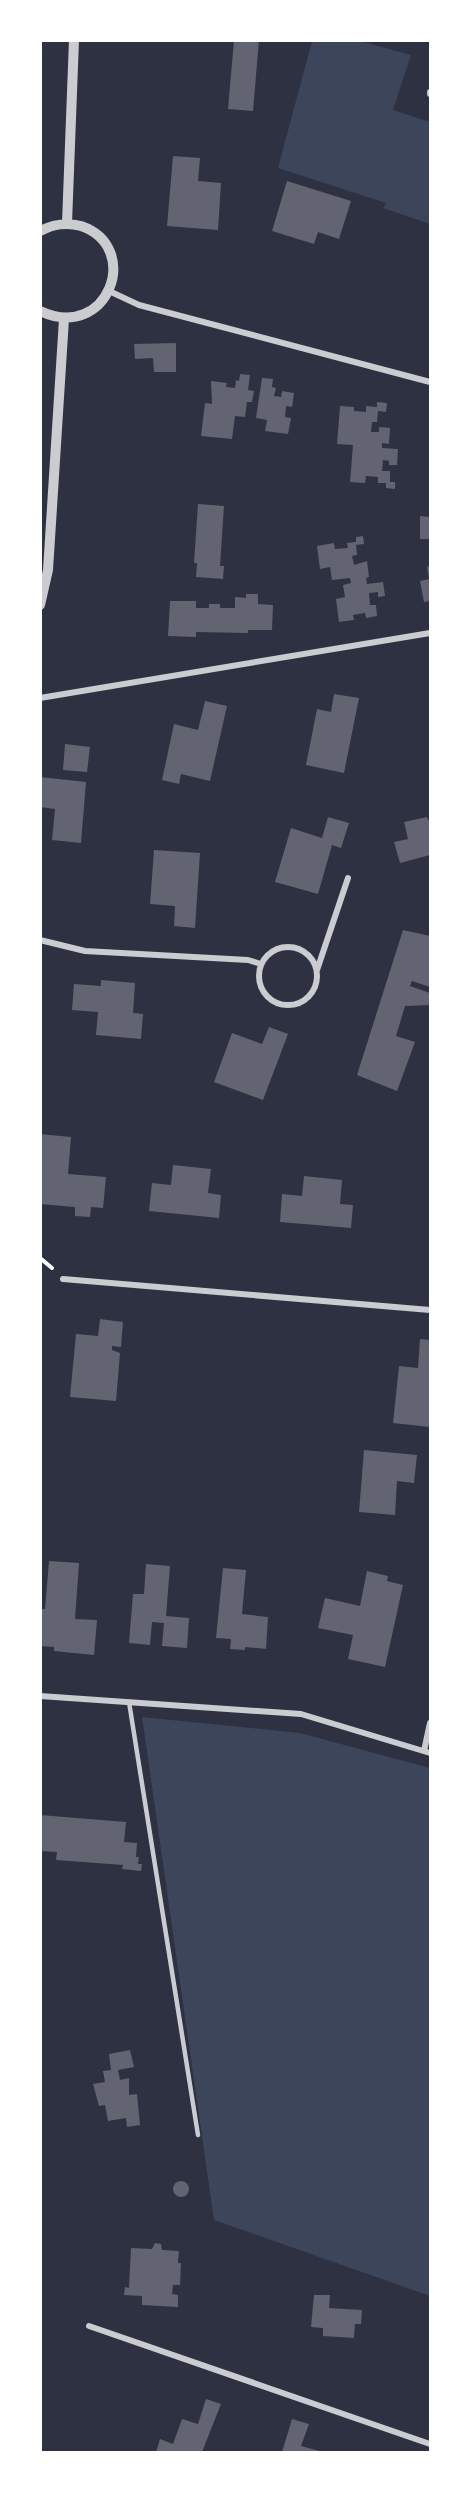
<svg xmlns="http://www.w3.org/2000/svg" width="471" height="2493" font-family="Rubik,sans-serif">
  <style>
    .green { fill: #3c4559 }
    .building { fill: #626471 }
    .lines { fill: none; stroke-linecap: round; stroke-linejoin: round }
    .path { stroke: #fff; stroke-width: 4 }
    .service { stroke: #caccd0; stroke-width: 4.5 }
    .minor { stroke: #caccd0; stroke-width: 6 }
    .tertiary { stroke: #caccd0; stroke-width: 10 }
  </style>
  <rect width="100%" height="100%" fill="#2d3142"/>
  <path class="green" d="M312,41h48l51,14 -18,55 37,12v102l-47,-16 3,-5 -108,-35z
    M142,1717l158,16 130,35v528l-216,-76z"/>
  <path class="building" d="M234,40h25l-6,71 -25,-2z
    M173,156l27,2 -2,23 23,2 -3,47 -51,-4z
    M287,181l64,20 -12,38 -21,-7 -4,12 -42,-13z
    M176,343v29h-22l-1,-14 -18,1 -1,-15z
    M240,374l10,1 -2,15 6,1 -2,11h-5l-2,15 -10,-1 -3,23 -31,-3 4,-33 7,1 -1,-23 16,2 -1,4 9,1 1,-8 3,1z
    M262,378l11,1 -1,8 4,1 -2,8 7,1 1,-6 12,2 -2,14 -6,-1 -1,11 6,1 -3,16 -23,-3 2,-11 -11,-2z
    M377,402l10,1 -1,9 -8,-1 -1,11h-5l-1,10h8v-5l11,1 -1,16 -7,-1v5l16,1 -1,16h-8v-4l-6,-1 -1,11h8v11h5v7l-9,-1v-5h-8v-6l-12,-1 -1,7 -15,-1 3,-37 -16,-1 3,-38 14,1v4l12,1v-6l11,1z
    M198,504l26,2 -4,60h4l-1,13 -27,-2 1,-14h-3z
    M420,516l10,1v22h-10z
    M363,536l1,8 -8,1 1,10 -5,1 2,9 13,-4 2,16 -3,1 1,6 16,-2 2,14 -7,1v-5l-9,1 1,12h6l1,11 -11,2 -1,-5 -12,2 1,5 -15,2 -3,-23 9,-2 -2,-12 8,-2 -1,-5 -18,2 -2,-13 -10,2 -3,-23 17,-3 1,6 13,-1 -1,-5 9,-1v-5z
    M430,566v35l-6,1 -4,-21 9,-2 -2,-12z
    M246,594h12v10l15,1 -1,25h-24v3l-52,-1v5l-28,-1 2,-35h26v7h13v-4h11v4h15v-11l11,1z
    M334,694l25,4 -15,75 -38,-8 11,-56 14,3z
    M205,701l22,5 -17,75 -29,-7 -2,10 -17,-4 12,-56 24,6z
    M65,744l25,3 -3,25 -24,-2z
    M40,777l46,5 -5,61 -29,-3 3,-31 -15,-2z
    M328,817l21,6 -8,25 -9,-3 -14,49 -43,-12 16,-54 31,10z
    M427,817l1,3 2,-1v36l-30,8 -6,-21 14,-3 -4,-17z
    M154,850l46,3 -5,75 -21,-2 1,-20 -25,-2z
    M403,930l27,6v51l-18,-6 -2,5 20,7v12l-25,1 -9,30 19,6 -18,49 -40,-16z
    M101,980l34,3 -2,30 10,1 -2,25 -45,-4 2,-23 -26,-2 2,-26 27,2z
    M269,1027l19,7 -25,66 -49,-18 18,-49 30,11z
    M40,1134l31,3 -3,37 38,3 -3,31 -12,-1 -1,10 -15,-1v-9l-35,-3z
    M173,1165l38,4 -3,24 13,2 -2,23 -70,-7 3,-28 19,2z
    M304,1176l38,4 -2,24 13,1 -2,23 -71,-6 2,-28 20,2z
    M100,1319l23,3 -2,25 -9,-1v4l8,3 -4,48 -46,-4 6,-63 22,2z
    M420,1339l10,1v87l-37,-4 6,-57 19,2z
    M364,1450l53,5 -3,28 -17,-2 -2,34 -36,-3z
    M49,1561l30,2 -4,56 22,1 -3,35 -40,-4v-4l-14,-1v-37h5z
    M146,1564l24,2 -4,50 23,2 -2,30 -25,-2 2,-23 -12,-1 -2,23 -21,-2 4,-49h11z
    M223,1568l23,2 -4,44 26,3 -2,32 -21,-2v3l-15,-1 1,-10 -15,-1z
    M367,1571l21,5 -1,5 16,4 -18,82 -37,-8 5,-24 -35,-7 7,-30 35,8z
    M40,1815l86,7 -2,20 13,1 -1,14h3l-1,7h4l-1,7 -19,-2 1,-4 -67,-5 1,-8 -17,-1z
    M130,2050l4,17 -16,3 2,10 9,-2v17l8,-1 3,31 -13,2 -1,-9 -18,3 -3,-16 -6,1 -6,-22 12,-2 -2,-11 8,-1 -2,-16z
    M173 2189a8 8 0 1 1 16 0a8 8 0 1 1-16 0Z
    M155,2243l6,1 1,6 17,1 -1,12h3l-1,22h-7l-1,9 6,1v12l-36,-2v-9l-18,-1 1,-8 4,1 2,-40 21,1z
    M314,2295h16l-1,13 33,2 -1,14h-6l-1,14 -31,-2v-8l-12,-1z
    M206,2399l15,5 -19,48h-46l4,-13 13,5 9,-25 16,5z
    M292,2419l17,5 -8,22 22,6h-41z"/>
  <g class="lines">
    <path class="path" d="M40,1258l12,10"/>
    <path class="service" d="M129,1702l69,433"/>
    <path class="minor" d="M430,94v-2
      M109,291l30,14 291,77
      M40,698l390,-65
      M40,940l45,11 163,9 13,4
      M259 976a29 29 0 1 1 58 0a29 29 0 1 1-58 0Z
      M317,970l31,-92
      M63,1279l367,31
      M40,1696l261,18 129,39
      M424,1751l6,-28
      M89,2326l341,118"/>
    <path class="tertiary" d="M67,223l7,-183
      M40,231c14,-7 26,-9 41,-5 62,21 27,117 -41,85
      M40,605l8,-35 16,-251"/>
  </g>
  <rect width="471" height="2493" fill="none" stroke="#ffffff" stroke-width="84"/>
</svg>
